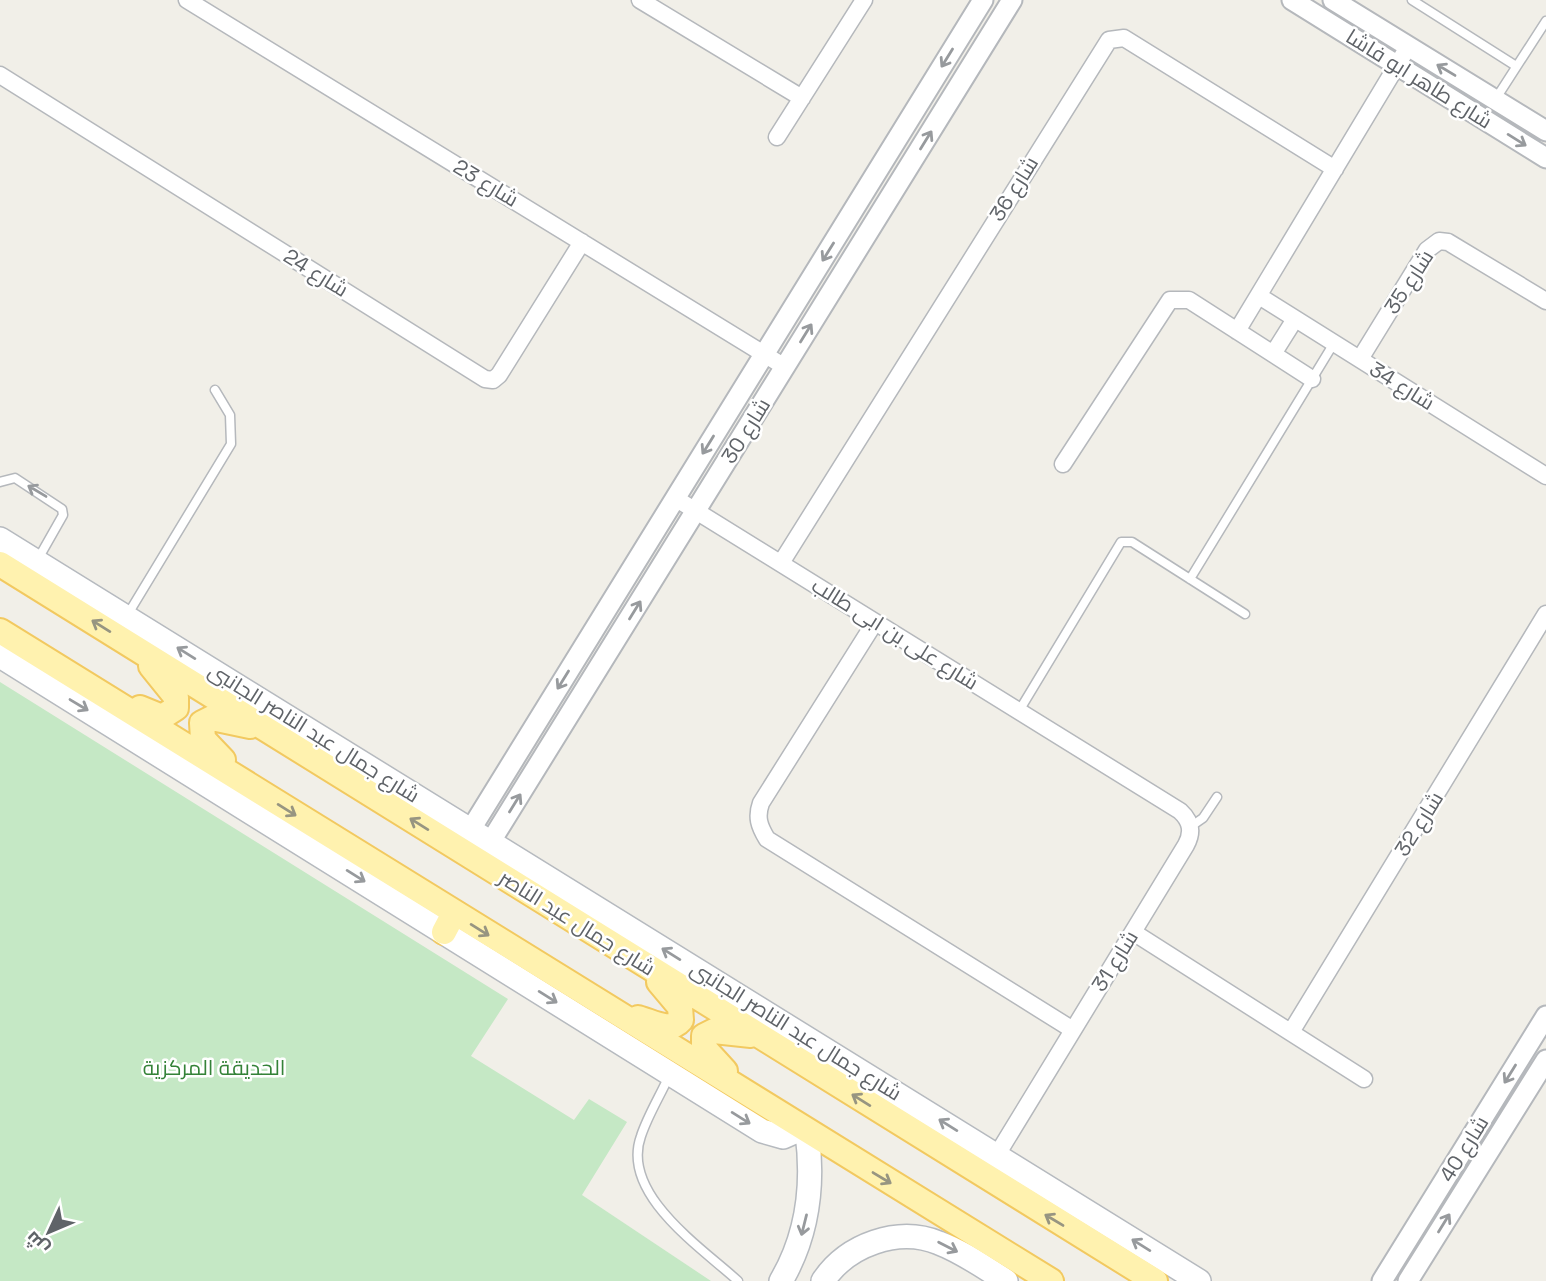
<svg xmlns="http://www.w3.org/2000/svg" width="1546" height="1281" font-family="'Space Grotesk',Cairo,sans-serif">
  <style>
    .green { fill: #c5e8c5 }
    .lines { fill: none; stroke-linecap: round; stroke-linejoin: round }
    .service-casing { stroke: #b5b8bc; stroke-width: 11 }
    .minor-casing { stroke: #b5b8bc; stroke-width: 19 }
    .tertiary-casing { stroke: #b5b8bc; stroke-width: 23 }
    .secondary-casing { stroke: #b6babf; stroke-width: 26 }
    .primary-casing { stroke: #f2c960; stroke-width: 28 }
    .service { stroke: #fff; stroke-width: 8 }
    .minor { stroke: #fff; stroke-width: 16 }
    .tertiary { stroke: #fff; stroke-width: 19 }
    .secondary { stroke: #fff; stroke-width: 23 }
    .primary { stroke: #fff2af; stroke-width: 24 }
    .oneway { stroke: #979a9d }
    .oneway2 { stroke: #979581 }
    .labels { text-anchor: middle; stroke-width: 5; stroke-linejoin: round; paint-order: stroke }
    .street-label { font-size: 21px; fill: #5f6368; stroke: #fff }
    .park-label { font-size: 21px; fill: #348238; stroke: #fff }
  </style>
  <rect width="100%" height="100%" fill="#f1efe8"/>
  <path class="green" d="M0,682l508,317 -37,57 103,64 15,-21 38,23 -45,73 129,86h-711z"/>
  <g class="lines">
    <g class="service-casing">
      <path id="service" d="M1412,0l104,66
        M1495,100l51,-79
        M0,482l15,-4 47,31 1,6 -25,44
        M1190,579l144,-236
        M128,614l103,-170 -1,-29 -15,-25
        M1019,711l102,-169h11l113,72
        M1190,827l13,-9 14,-21
        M669,1076c-9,20 -21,39 -28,60 -21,58 61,112 97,145"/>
    </g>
    <g class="minor-casing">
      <path id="minor" d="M187,0l598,367
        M640,0l162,98
        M0,75l485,304 8,1 6,-5 83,-133
        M777,137l87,-137
        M1259,296l287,180
        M1237,331l171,-284
        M1273,354l22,-35
        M1360,359l67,-109 12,-9 9,1 98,59
        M1063,464l107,-164h19l123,79
        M675,498l505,313c11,10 13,21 6,34l-194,318
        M781,563l328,-523 15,-2 211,131
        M875,622l-114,181c-5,14 -2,23 6,36l306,191
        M1133,932l231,147
        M1291,1032l255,-418"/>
    </g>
    <g class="tertiary-casing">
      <path id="tertiary" d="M1292,0l254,158
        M1333,0l213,131
        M463,842l520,-842
        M483,854l529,-854
        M1382,1281l164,-265
        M1408,1281l138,-221"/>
    </g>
    <g class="secondary-casing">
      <path id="secondary" d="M0,539l1199,742
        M0,656l762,475 21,6 18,-8
        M781,1281c27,-46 33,-96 26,-148
        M823,1281c24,-36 75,-55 116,-38 24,9 46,25 67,38"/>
    </g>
    <g class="primary-casing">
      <path id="primary" d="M0,564l1155,717
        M0,631l1051,650
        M140,708l22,9 14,-9v-11l-25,-31
        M223,760l-20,-21 -1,-16 10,-5 38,8
        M444,932l10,-19
        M638,1018c15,4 32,15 43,2l-1,-13 -21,-25
        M725,1071l-21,-23v-12l10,-5 37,4"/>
    </g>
    <use href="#service" class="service"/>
    <use href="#minor" class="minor"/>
    <use href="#tertiary" class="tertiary"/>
    <use href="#secondary" class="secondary"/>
    <use href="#primary" class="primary"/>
  </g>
  <defs><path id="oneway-shaft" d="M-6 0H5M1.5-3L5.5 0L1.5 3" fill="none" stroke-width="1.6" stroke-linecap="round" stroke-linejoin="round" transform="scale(1.75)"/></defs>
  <g class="oneway">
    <use href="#oneway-shaft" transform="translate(947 58) rotate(122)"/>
    <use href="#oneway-shaft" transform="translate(1446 70) rotate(-149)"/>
    <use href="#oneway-shaft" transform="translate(926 140) rotate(-58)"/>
    <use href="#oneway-shaft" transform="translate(1517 140) rotate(32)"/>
    <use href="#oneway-shaft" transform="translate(828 252) rotate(122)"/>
    <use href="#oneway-shaft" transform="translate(806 333) rotate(-58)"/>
    <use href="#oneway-shaft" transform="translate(708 445) rotate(122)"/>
    <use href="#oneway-shaft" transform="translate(37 491) rotate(-149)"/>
    <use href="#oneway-shaft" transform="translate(635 610) rotate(-58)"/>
    <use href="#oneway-shaft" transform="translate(186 653) rotate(-148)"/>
    <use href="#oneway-shaft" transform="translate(563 680) rotate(122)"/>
    <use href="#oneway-shaft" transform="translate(79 705) rotate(31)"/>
    <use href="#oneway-shaft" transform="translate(515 803) rotate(-58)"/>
    <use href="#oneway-shaft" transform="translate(356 876) rotate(32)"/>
    <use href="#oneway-shaft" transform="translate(671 954) rotate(-148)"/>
    <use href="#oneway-shaft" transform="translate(548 997) rotate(32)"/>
    <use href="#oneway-shaft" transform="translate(1510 1074) rotate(122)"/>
    <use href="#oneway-shaft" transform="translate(741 1118) rotate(32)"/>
    <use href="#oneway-shaft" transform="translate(948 1125) rotate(-148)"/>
    <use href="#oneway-shaft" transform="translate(1444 1223) rotate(-58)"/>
    <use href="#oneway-shaft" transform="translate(804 1225) rotate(104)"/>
    <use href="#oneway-shaft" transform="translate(1141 1245) rotate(-148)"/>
    <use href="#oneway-shaft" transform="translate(948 1247) rotate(27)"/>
  </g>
  <g class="oneway2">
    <use href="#oneway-shaft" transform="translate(101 626) rotate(-148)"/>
    <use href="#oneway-shaft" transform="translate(287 810) rotate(32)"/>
    <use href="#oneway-shaft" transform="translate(419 824) rotate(-148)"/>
    <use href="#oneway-shaft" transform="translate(480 930) rotate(32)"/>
    <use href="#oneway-shaft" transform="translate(861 1100) rotate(-148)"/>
    <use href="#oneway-shaft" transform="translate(882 1178) rotate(31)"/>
    <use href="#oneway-shaft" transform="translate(1054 1220) rotate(-149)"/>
  </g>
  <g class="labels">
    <g class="street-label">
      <text transform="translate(1419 79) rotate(32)" y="7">شارع طاهر ابو فاشا</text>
      <text transform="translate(486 183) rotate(31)" y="7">شارع 23</text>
      <text transform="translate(1014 189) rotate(-58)" y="7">شارع 36</text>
      <text transform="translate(316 273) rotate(32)" y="7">شارع 24</text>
      <text transform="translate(1409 282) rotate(-57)" y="7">شارع 35</text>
      <text transform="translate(1402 386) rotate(32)" y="7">شارع 34</text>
      <text transform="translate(746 431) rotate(-58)" y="7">شارع 30</text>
      <text transform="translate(895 634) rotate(32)" y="7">شارع على بن ابى طالب</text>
      <text transform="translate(314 733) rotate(32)" y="7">شارع جمال عبد الناصر الجانبى</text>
      <text transform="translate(1419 824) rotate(-58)" y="7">شارع 32</text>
      <text transform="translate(577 923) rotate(32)" y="7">شارع جمال عبد الناصر</text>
      <text transform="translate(1115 961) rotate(-58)" y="7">شارع 31</text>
      <text transform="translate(796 1031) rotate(32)" y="7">شارع جمال عبد الناصر الجانبى</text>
      <text transform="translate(1464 1149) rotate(-58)" y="7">شارع 40</text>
    </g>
    <g class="park-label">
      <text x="214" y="1075">الحديقة المركزية</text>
    </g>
  </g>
  <g transform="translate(49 1232) rotate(226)" stroke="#ffffff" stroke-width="5" paint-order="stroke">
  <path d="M0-5L12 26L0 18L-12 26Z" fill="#5f6368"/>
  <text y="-10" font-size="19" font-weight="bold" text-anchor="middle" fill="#5f6368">ش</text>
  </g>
</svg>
